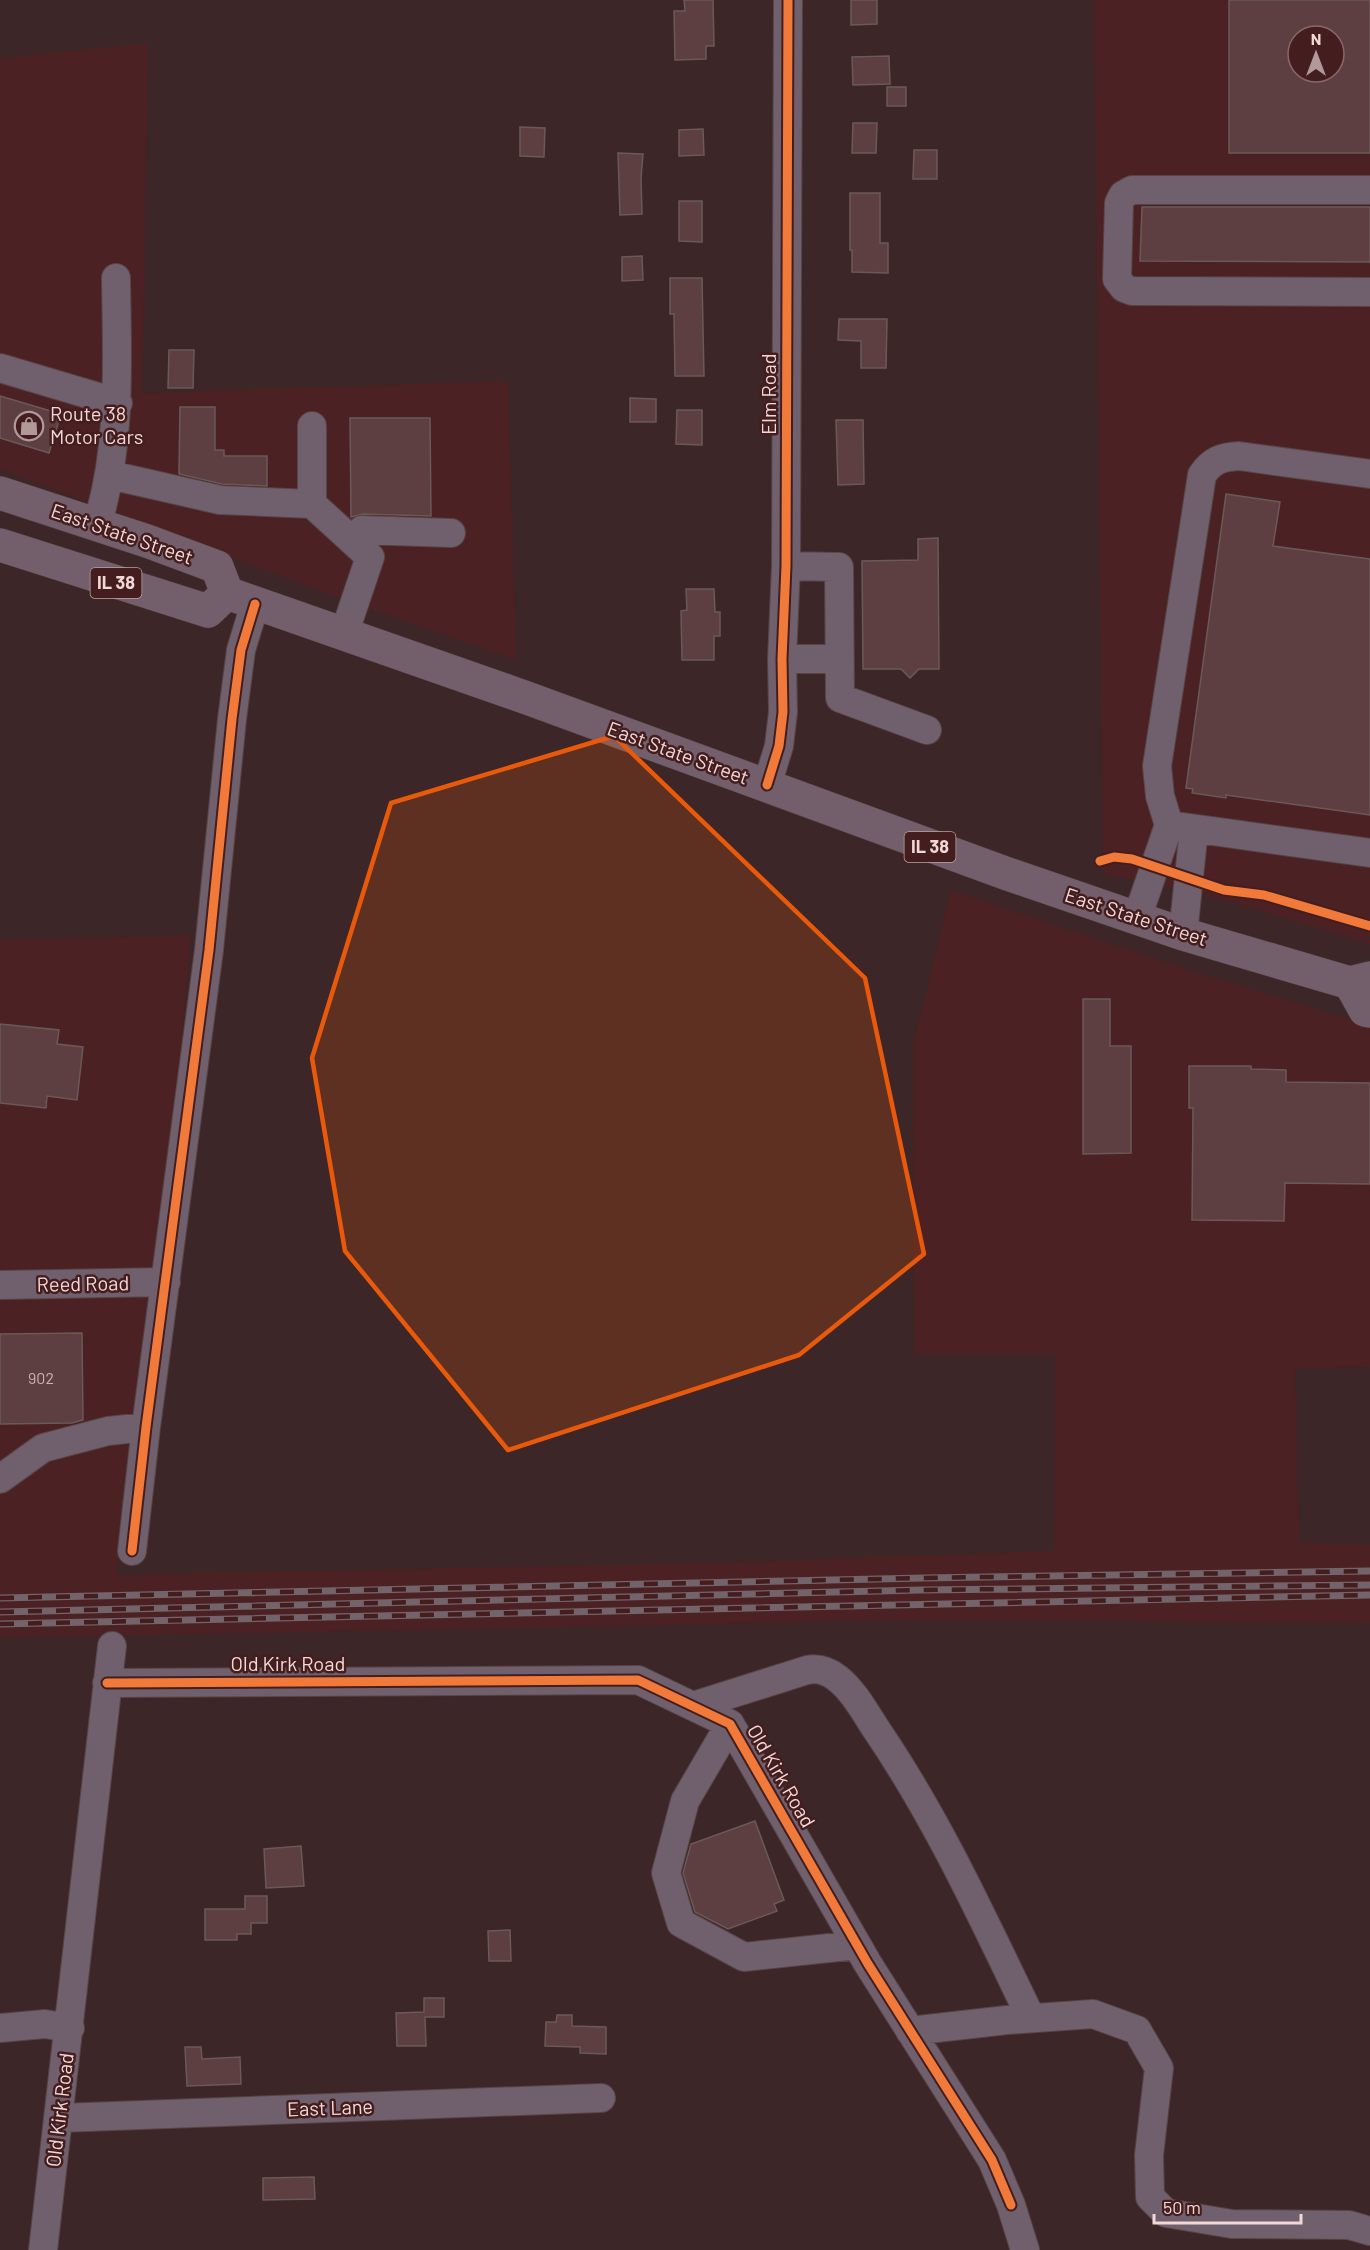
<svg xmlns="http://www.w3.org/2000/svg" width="1370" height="2250" font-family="Barlow,sans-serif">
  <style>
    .built { fill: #4b2123; fill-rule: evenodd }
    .building { fill: #5d3e41; stroke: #6b5959; stroke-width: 1.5; fill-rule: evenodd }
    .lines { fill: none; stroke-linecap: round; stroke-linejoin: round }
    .minor-casing { stroke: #574445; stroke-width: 30 }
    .major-casing { stroke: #574445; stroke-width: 34 }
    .minor { stroke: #70606d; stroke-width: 28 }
    .major { stroke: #735f6b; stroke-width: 33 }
    .rail-casing { stroke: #73636a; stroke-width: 7 }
    .rail { stroke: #441e1f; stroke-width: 4.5; stroke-dasharray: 14; stroke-linecap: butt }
    .cycleway-casing { stroke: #441e1f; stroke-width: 13 }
    .cycleway { stroke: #f17a3a; stroke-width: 9 }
    .marked { fill: #e8590c; fill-opacity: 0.2; stroke: #e8590c; stroke-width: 4.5; stroke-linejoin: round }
    .labels { text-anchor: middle; stroke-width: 5; stroke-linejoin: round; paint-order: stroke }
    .number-label { font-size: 16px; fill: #cdb1b2 }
    .shield { fill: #441e1f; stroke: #bea0a0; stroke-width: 1.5 }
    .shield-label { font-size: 18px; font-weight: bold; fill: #f2d7d7 }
    .street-label { font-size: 20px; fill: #f2d7d7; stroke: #441e1f }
    .poi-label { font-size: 20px; fill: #f2d7d7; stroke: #441e1f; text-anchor: start }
  </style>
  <rect width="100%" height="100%" fill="#3c2627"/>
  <path class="built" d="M1094,0h276v944l-135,-41 -132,-30zM1298,36h36v36h-36z
    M148,43l-6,350 366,-12 8,279 -193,-68 -323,-123v-411z
    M951,890l251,84 168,51v342l-75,1 4,175 71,1v79l-475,-3 -895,18v-698l191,-5 -30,336 -45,304 590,-12 348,-12 1,-197h-141l-1,-308z"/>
  <path class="building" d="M684,0h29l1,46h-8v13l-31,1 -1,-49h11z
    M851,0h26v24l-26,1z
    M1229,0h141v153h-141zM1298,36h36v36h-36z
    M889,56l1,28 -37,1 -1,-28z
    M887,87h19v19h-19z
    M853,123h24l-1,30h-24z
    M520,127l25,1 -1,29 -24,-1z
    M703,129l1,26 -25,1v-26z
    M914,150h23v29h-24z
    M618,153l25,1 -2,24 1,36 -22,1z
    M850,193h30v50h8v30l-36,-1v-22h-2z
    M679,201h23v41l-23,-1z
    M1142,207h228v55l-230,-1z
    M642,256l1,24 -21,1v-24z
    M670,278h32l2,98h-29l-1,-62h-4z
    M839,319h48l-1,49h-25v-27l-23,-1z
    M169,350h25l-1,38h-25z
    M0,396l61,18 -12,39 -49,-15z
    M630,398l26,1v23h-26z
    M180,407h35v43h9v6h43v30l-45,-2 -43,-10z
    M677,410h25v35l-26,-1z
    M350,418h80l1,98 -68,-2 -12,3z
    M836,420h27l1,64 -26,1z
    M1226,494l54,8 -7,44 97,13v256l-144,-20v3l-34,-5 1,-4 -7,-1z
    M938,538l1,131h-20l-9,9 -9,-9h-38l-1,-108 56,-1v-21z
    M686,589h28l1,23h5v24h-6v24h-32l-1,-49 6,-1z
    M1083,999h27v47h21v107l-48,1z
    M0,1024l59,6 -2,14 26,3 -6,53 -30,-4 -1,12 -46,-5z
    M1189,1066h62v3l35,1v12l84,1v101l-85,-1 -1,38 -92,-1 1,-112h-4z
    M82,1333l1,87 -11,3 -72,1v-90z
    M755,1821l29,79 -10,4 3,7 -49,18 -33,-17 -12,-39 8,-29z
    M301,1846l3,40 -38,2 -2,-39z
    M245,1896h22v27h-16v11h-14v6h-32v-31h40z
    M510,1930l1,31h-22l-1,-30z
    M424,1998h20v19h-19l1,29h-29l-1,-33 28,-1z
    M557,2015h15v11l34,1v27l-26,-1v-6l-35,-1 1,-24h10z
    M185,2047h16l1,12 38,-2 1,27 -54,2z
    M314,2177l1,22 -52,1v-22z"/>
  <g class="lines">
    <g class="minor-casing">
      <path id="minor" d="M1370,190h-238l-9,5 -4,8 -2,76 7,9 8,3 238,1
        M0,368l118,35
        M312,426v78l58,53 -26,77
        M110,475l110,25 92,4
        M97,525c25,-81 20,-164 19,-247
        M353,541l9,-11 89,3
        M786,566l53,1 1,131 87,32
        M782,659h57
        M767,785l12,-39 4,-34 -1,-53 4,-93 2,-566
        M1169,825l201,28
        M1137,918l32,-93 -9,-29 -3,-30 45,-291c10,-15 20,-18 37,-19l131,18
        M1183,934l11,-105
        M0,1285l166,-3
        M0,1479l43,-31 65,-17 38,-4
        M132,1551l14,-124 63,-477 23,-231 9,-69 14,-46
        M107,1683l531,-3 92,44 138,240 124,196 19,45 14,45
        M693,1706l114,-36c10,-2 21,1 30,8 17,13 29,36 41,54 61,90 106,189 153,286
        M730,1724l-45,77 -19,72 15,50 63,34 113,-12
        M0,2028l45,-4 25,4
        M910,2031l97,-11 86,-6 44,16 22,38 -10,87 1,42 16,16 66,11 117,1 21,6
        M60,2118l541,-20
        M43,2250l69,-604"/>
    </g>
    <g class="major-casing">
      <path id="major" d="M0,493l147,48 70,26 10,26
        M0,545l208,66 19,-18
        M227,593l300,105 478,175 178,61 167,49 20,-5
        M1350,983l15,27 5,1"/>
    </g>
    <use href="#minor" class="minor"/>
    <use href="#major" class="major"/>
    <g class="rail-casing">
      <path id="rail" d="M0,1598l924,-20 446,-7
        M0,1612l921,-22 449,-5
        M0,1624l1370,-29"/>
    </g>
    <use href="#rail" class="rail"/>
    <g class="cycleway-casing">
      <path id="cycleway" d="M767,785l12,-39 4,-34 -1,-53 4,-93 2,-566
        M1100,861l14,-4 18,2 92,31 40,5 106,31
        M132,1551l14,-124 63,-477 23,-231 9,-69 14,-46
        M107,1683l531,-3 92,44 138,240 124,196 19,45"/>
    </g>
    <use href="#cycleway" class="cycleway"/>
  </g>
  <path class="marked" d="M614,736l251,242 59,276 -125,101 -291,95 -163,-199 -33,-193 79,-255z"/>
  <defs>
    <g id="shop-ring" transform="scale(1.5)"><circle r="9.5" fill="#441e1f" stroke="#b29999" stroke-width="1.5"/><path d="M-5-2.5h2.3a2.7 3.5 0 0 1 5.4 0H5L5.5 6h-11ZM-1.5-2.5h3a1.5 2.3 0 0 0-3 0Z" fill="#b29999"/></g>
  </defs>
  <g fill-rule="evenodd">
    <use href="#shop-ring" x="29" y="426"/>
  </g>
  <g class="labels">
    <g class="number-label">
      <text x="41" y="1384">902</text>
    </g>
    <g class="shield">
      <rect x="90.5" y="568" width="51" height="30" rx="4.5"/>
      <rect x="904.5" y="832" width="51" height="30" rx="4.5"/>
    </g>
    <g class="shield-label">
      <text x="116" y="589">IL 38</text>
      <text x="930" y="853">IL 38</text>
    </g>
    <g class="street-label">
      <text transform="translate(769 394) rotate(-90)" y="7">Elm Road</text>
      <text transform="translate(122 534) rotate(19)" y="7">East State Street</text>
      <text transform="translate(678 753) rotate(20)" y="7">East State Street</text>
      <text transform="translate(1136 917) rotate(18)" y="7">East State Street</text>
      <text transform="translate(83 1284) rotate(-1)" y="7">Reed Road</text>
      <text x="288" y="1671">Old Kirk Road</text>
      <text transform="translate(781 1776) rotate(60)" y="7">Old Kirk Road</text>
      <text transform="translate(330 2108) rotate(-2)" y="7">East Lane</text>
      <text transform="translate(60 2110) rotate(-83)" y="7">Old Kirk Road</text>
    </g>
    <g class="poi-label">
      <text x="50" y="421">Route 38<tspan x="50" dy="23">Motor Cars</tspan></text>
    </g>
  </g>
  <g transform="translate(1316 54)"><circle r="28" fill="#441e1f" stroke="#8a6869" stroke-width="1.5"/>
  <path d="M0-4.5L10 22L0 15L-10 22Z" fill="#b29999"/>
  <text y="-9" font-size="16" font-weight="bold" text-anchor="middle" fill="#f2d7d7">N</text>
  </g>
  <path d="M1154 2214v9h147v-9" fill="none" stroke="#f2d7d7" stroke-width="3"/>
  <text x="1163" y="2214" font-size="18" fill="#f2d7d7" stroke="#441e1f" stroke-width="4.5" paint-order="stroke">50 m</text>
</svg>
